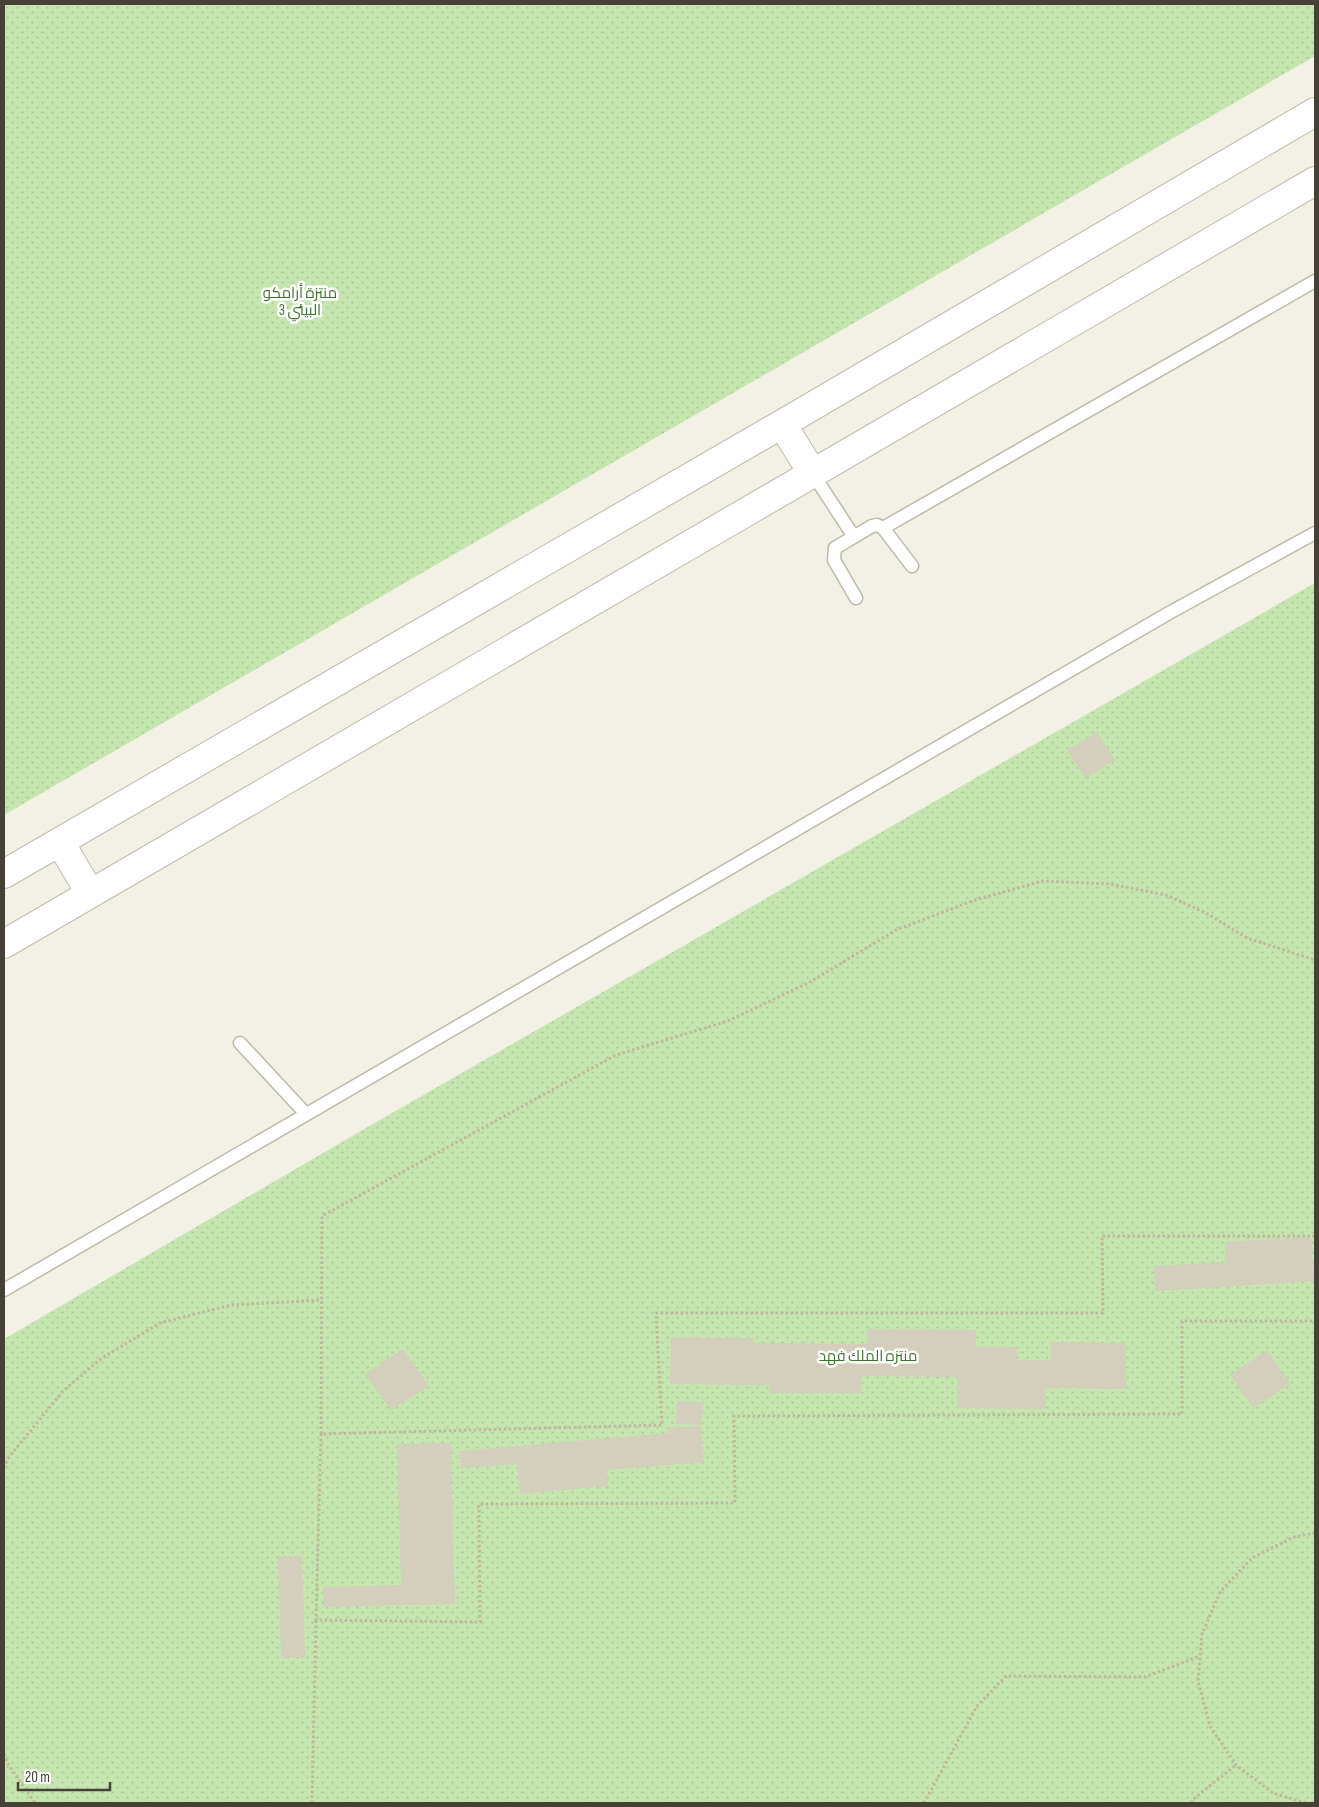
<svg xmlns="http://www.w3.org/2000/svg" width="1319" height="1807" font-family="'Sofia Sans Condensed',Cairo,sans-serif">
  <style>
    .park { fill: url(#park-dots) }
    .building { fill: #d4cebc }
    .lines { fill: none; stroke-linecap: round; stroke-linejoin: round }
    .service-casing { stroke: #bebaa9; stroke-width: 15 }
    .tertiary-casing { stroke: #bebaa9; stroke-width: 30 }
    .path { stroke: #bfb79b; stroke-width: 3; stroke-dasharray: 2.5 2.5; stroke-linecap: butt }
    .service { stroke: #fff; stroke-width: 12 }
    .tertiary { stroke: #fff; stroke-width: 28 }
    .labels { text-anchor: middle; stroke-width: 5; stroke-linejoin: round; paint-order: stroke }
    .park-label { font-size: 15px; fill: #3c752a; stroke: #fff }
  </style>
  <defs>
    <pattern id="park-dots" width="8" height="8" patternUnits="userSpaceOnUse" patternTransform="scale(1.25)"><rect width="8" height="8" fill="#c6e6b0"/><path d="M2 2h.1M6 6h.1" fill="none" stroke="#abc698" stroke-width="1.8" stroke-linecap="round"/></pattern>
  </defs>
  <rect width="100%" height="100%" fill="#f3f1e6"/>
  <path class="park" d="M4,4h1311v52l-1311,759z
    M1315,583v1220h-1311v-464l362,-211z"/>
  <path class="building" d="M1097,732l18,28 -30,18 -18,-28z
    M1311,1237l2,31h2v13l-160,10 -1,-25 72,-4 -1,-20z
    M867,1329l109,1v17h41v13h33l1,-18 75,1v46l-80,-1v21l-89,-1v-31l-95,-1v17h-92v-8l-100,-1 1,-47 82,1v5l114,1z
    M403,1349l26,37 -38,24 -26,-36z
    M1267,1350l23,34 -37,24 -23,-33z
    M677,1401l26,1 -1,23 -26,-1z
    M701,1426l3,36 -97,8 1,16 -88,8 -3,-30 -56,4 -2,-17 210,-18 -1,-5z
    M451,1443l4,161 -132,3v-20l78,-2 -4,-141z
    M278,1556h24l3,101 -24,1z"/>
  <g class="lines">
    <g class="service-casing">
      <path id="service" d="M813,474l41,63
        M883,528l432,-247
        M856,598l-22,-38 1,-12 37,-22 5,-1 6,3 29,38
        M240,1043l66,71
        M4,1290l1165,-677 146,-80"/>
    </g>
    <g class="tertiary-casing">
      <path id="tertiary" d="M782,424l31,50
        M60,842l30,51
        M4,874l778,-450 533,-312
        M4,944l1311,-763"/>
    </g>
    <path class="path" d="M1315,1236h-213l1,77h-447l6,112 -341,9 -5,186 164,2 -1,-118 256,-1 -1,-87 448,-2v-93h133
      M321,1434l1,-218 294,-161 112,-34 82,-39 86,-52 79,-30 67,-19 68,3 56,11 40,18 41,25 68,22
      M4,1468l5,-11 54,-66 39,-33 58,-35 71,-18 91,-5
      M4,1754l4,10 27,39
      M312,1803l4,-183
      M924,1803l53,-97 29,-30 139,1 55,-21
      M1192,1803v-3l44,-35
      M1306,1803l-33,-10 -37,-28 -26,-39 -12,-45 4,-47 18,-42 32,-34 42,-21 21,-4"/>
    <use href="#service" class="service"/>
    <use href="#tertiary" class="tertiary"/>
  </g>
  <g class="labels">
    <g class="park-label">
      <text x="300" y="298">منتزة أرامكو<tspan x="300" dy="17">البيئي 3</tspan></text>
      <text x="868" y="1361">منتزه الملك فهد</text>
    </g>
  </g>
  <rect width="1319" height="1807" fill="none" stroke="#454136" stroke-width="10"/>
  <path d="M18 1782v8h92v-8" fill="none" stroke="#454136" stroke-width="2.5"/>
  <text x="25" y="1782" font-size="15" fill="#454136" stroke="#ffffff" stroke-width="4" paint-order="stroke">20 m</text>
</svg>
